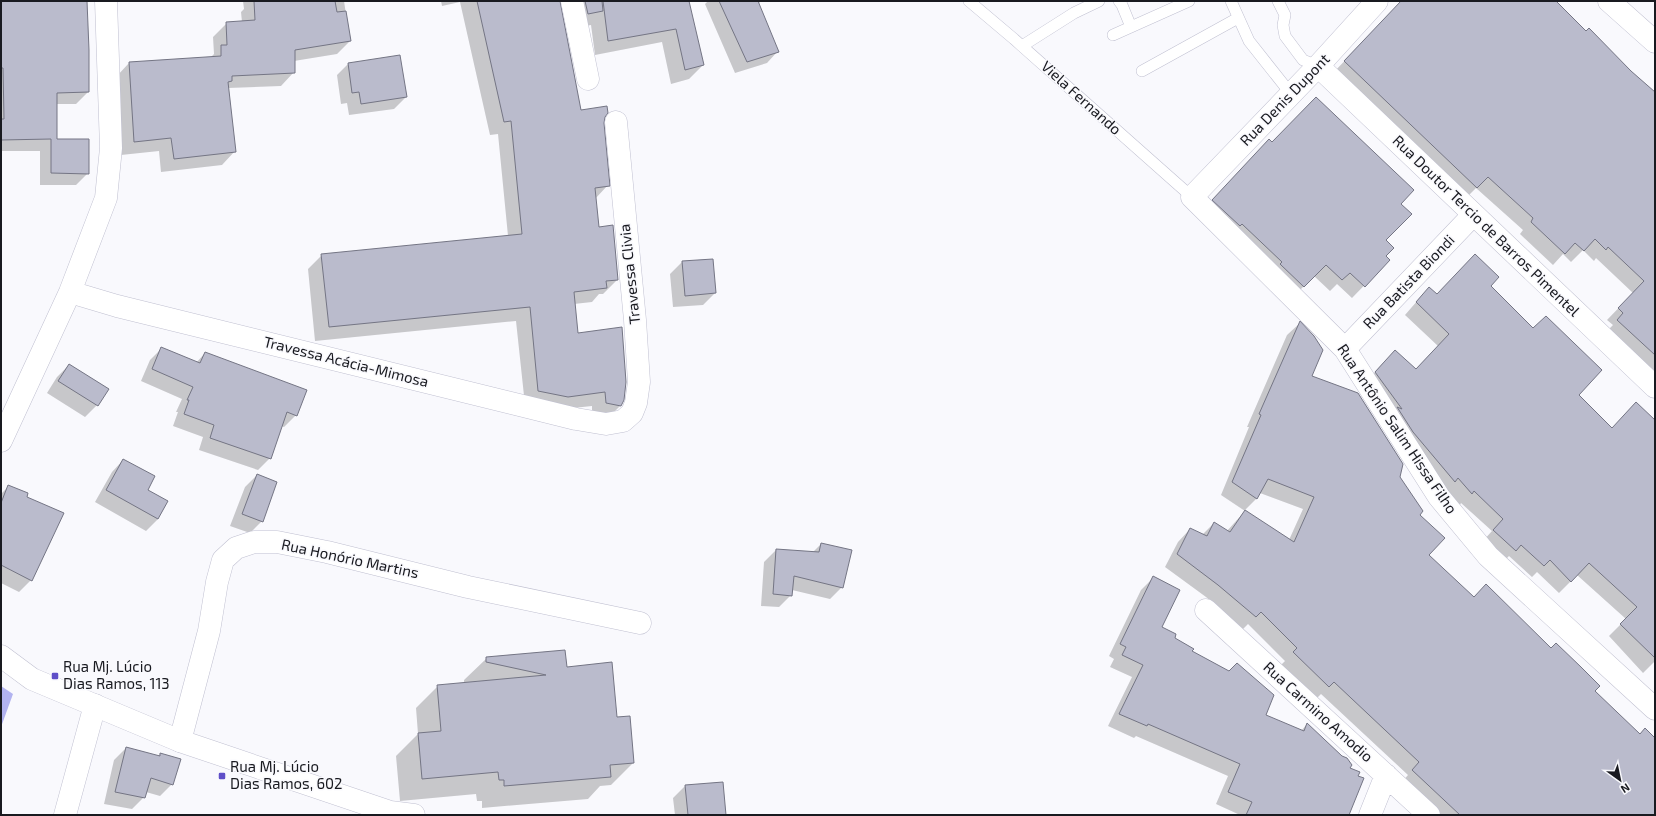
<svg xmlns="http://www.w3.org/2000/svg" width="1656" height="816" font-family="'Exo 2',sans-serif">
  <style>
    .forest { fill: #b2b3f0 }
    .shadow { fill: #0003; fill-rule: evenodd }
    .building { fill: #babbcc; stroke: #747584 }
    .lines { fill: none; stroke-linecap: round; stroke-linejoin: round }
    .service-casing { stroke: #c0c0d1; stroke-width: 12 }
    .minor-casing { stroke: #c0c0d1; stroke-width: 23 }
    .tertiary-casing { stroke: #c0c0d1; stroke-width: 23 }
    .secondary-casing { stroke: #c0c0d1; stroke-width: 23 }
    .service { stroke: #fff; stroke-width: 11 }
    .minor { stroke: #fff; stroke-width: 22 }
    .tertiary { stroke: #fff; stroke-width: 22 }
    .secondary { stroke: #fff; stroke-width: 22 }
    .poi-dot { fill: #5f4fc8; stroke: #f9f9fd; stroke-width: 1.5 }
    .labels { text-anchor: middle; stroke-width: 3; stroke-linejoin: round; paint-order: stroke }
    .street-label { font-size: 15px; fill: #191a20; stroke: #f9f9fd }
    .poi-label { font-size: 15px; fill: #191a20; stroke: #f9f9fd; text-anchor: start }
  </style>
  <rect width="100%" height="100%" fill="#f9f9fd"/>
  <path class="forest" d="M1,686l12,8 -12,33z"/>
  <path class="shadow" d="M1,1h85l2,91 -12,12h-20v36l32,33 -12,12h-36v-34h-39z
    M243,1h101l6,40 -13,13 -43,7v11l-13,14 -53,2 7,63 -13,14 -61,7 -2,-21 -38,4 -5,-78 13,-14 81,-5 4,-4 -1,-17 14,-14 15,-1 -1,-10 3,-3z
    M441,1h247l15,64 -14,14 -18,5 -9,-42 -67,13 -4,-30 -17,3 -12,-25h-3l22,108 22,12 5,62 -13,14 3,29 19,52 -14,14h-4l-7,8 -18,2 3,30 43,72 -14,14 -14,-3v-11l-38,4 -29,-5 -9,-84 -201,20 -7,-72 14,-14 186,-19 -10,-102 -8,1 -30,-133 -18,4z
    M708,1h53l-3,3 20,47 -11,12 -32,10 -30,-69z
    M1402,1h153l30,31 70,62v284l-49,-46 7,-7 -6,-5 26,-27 -37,-35 -2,3 -11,-11 -12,12 -8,-8 -10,11 -33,-31 3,-4 -47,-42 -11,11 -132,-126z
    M348,64l58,33 -12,12 -45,6 -2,-12 -6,1 -4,-29z
    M1258,152l141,52 -14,37v15l4,4 -37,38 -15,-14 -7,7 -16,-15 -22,22 -91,-86z
    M682,262l33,31 -12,12 -30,2 -3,-33z
    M1489,286l88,109 35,34 43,-8v240l-12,12 -34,-37 17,-17 -49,-44 -18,18 -22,-21 -5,5 -23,-21 -6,6 -21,-20 10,-11 -31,-28 -1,2 -18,-12 -78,-108 19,-22 32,7 23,-24 -33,-31 13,-15 19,-5z
    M1300,323l11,53 87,102 21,37 9,40 45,43 121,93 46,44 15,4v76h-220l-34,-32 7,-8 -87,-81 -5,5 -35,-34 4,-4 -37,-37 -5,5 -37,-32 -41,-30 13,-25 12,-13 12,6 12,-12 13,8 18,-20 -24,-16 28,-68h-2l40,-92zM1260,493l43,16 -14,31 -44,-30 11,-11z
    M162,348l34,15 9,-10 91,62 -12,12 -3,-1 -11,32 -12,12 -59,-20 4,-13 -30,-11 5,-14h-2l6,-13 -41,-18 9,-21z
    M69,365l38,24 -10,16 -12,12 -38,-24 10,-16z
    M123,460l24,30 20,12 -9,17 -12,12 -51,-29 17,-30z
    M257,475l5,46 -12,12 -20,-7 15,-39z
    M9,486l17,11 5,83 -12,12 -18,-9v-89z
    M821,544l21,43 -12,12 -38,-9 -1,5 -12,12 -18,-1 3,-44 12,-12 37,2z
    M1153,578l7,50 31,24 73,63 37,16 6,-7 42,45 -2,46h-107l-24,-11 12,-28 -92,-40 -2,2 -26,-12 24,-49 -22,-10 4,-8 -5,-3 32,-66z
    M487,658l79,10 50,50 17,45 -22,22 -11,1 -12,13 -106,9v-7h-5l-1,-7 -76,7 -4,-45 22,-22 -2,-26 22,-22 26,-3v-3z
    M126,748l32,8 2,-2 12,30 -12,12 -14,-4 -2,5 -12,12 -28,-5 10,-44z
    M723,783l2,32h-50l-2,-17 12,-12z"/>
  <path class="building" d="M1,1h86l2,49v42l-32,1v46h32v35l-38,-1v-34l-50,1v-21h3l-1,-51h-2z
    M254,1h81l2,11 9,-1 5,30 -56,9v23l-63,3v5l-4,1 8,70 -62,7 -3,-21 -37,4 -5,-80 92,-6v-11h6l-1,-23 29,-2z
    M477,1h83l21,109 26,-4 1,7 -3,4 -1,6 6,63 -15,2 4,39 14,-2 5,55 -12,1 1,7 -33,4 4,41 44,-6 4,55 -2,18 -3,6 -15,-3 -1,-11 -37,5 -30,-6 -8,-84 -201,20 -8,-73 201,-20 -11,-113 -7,1z
    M585,1h17l1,10 -15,3z
    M603,1h86l15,64 -19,5 -9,-41 -68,12z
    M719,1h39l21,51 -32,10z
    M1401,1h155l30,30 3,-3 42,43 24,21v263l-38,-35 6,-7 -5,-5 26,-27 -36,-34 -2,3 -11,-11 -11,12 -9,-8 -10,11 -34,-32 2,-4 -45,-41 -11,11 -133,-127z
    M400,55l7,42 -46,7 -2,-12 -7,1 -4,-30z
    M1316,97l98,93 -13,14 11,10 -26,26 8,8 -8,8 4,4 -25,27 -15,-14 -8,7 -16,-15 -22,22 -24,-23 2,-2 -40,-38 -2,2 -28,-26 57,-61 3,3z
    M1475,254l24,23 -8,9 42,42 13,-12 56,54 -23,25 33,33 24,-26 19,18v238l-35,-34 17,-17 -48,-44 -18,19 -21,-22 -6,6 -23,-21 -5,6 -23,-21 10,-11 -29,-28 -2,3 -14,-16 -3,4 -42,-50 -16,-25 5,2 -27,-37 20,-22 21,19 33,-35 -33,-32 13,-15 8,7z
    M713,259l3,34 -31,3 -3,-35z
    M1300,321l14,15 9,14 -11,26 46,17 45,71 -3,13 23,34 -3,4 25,23 -16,17 45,42 12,-13 65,64 5,-5 25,24 19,19 -5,5 45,43 5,-6 10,10v77h-195l-48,-45 7,-8 -85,-80 -5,5 -36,-35 4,-4 -36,-36 -5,5 -38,-32 -41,-31 13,-26 17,8 7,-14 16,10 15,-22 49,32 20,-45 -46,-18 -11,20 -25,-17 29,-67 -2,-1z
    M161,347l39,16 5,-11 102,38 -10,26 -10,-4 -16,47 -61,-21 4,-13 -30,-11 5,-14h-2l6,-13 -41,-18z
    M69,364l40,25 -11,17 -40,-25z
    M123,459l32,17 -7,14 20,11 -10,18 -52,-29z
    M257,474l20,8 -14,40 -21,-8z
    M8,485l20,8 -1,4 37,16 -32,68 -31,-16v-62z
    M821,543l31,7 -9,38 -49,-12 -2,20 -19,-2 3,-45 43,3z
    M1153,576l27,14 -18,37 14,7 -1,4 19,11 -2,2 37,20 8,-8 37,32 -8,20 38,16 3,-8 35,33 5,2 5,7 -2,3 10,4 -2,4 6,2 -15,37h-103l6,-13 -24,-10 12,-28 -92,-40 -1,2 -28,-12 24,-49 -21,-10 4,-8 -6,-3z
    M565,650l2,17 45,-5 5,55 13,-1 4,47 -24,2 1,12 -107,9v-6h-5l-1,-8 -76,7 -4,-46 23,-2 -4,-46 109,-10 -60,-13v-5z
    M126,747l34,9v-3l21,6 -8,26 -22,-7 -6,20 -30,-6z
    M723,782l3,33h-38l-3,-30z"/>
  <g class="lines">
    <g class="service-casing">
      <path id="service" d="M969,1l45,38 178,158
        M1119,1l3,4 9,22
        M1231,1l18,40 42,53
        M1278,1l7,14 -2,10 2,11 18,24 15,6
        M1113,35l76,-34
        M1022,46l52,-33 25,-12
        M1142,71l96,-53"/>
    </g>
    <g class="minor-casing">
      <path id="minor" d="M572,1l16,78
        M1377,1l-59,65 -126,131 153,152 94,148 49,59 167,153
        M1318,66l337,321
        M70,292l47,14 459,113 30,5 17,-3 9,-8 4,-10 3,-21 -4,-62 -19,-198
        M1345,349l128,-134
        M1,441l69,-149 36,-94 5,-50 -5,-147
        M1206,610l223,205
        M180,741l29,-110 8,-49 6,-22 13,-12 18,-6h23l50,10 141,35 172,36
        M65,815l30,-110
        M1370,815l16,-40"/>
    </g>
    <g class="tertiary-casing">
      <path id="tertiary" d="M1609,1l46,41"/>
    </g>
    <g class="secondary-casing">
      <path id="secondary" d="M1,656l31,23 148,62 210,71 24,3"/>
    </g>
    <use href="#service" class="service"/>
    <use href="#minor" class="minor"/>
    <use href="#tertiary" class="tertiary"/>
    <use href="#secondary" class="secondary"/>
  </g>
  <g class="poi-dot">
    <rect x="51" y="672" width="8" height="8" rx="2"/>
    <rect x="218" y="772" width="8" height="8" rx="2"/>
  </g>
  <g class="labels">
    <g class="street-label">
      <text transform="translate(1081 98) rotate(42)" y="5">Viela Fernando</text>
      <text transform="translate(1285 100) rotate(-46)" y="5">Rua Denis Dupont</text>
      <text transform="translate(1486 226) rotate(44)" y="5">Rua Doutor Tercio de Barros Pimentel</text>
      <text transform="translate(630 274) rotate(-96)" y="5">Travessa Clivia</text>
      <text transform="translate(1409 282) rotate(-46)" y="5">Rua Batista Biondi</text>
      <text transform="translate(346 362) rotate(14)" y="5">Travessa Acácia-Mimosa</text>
      <text transform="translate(1397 429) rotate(56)" y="5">Rua Antônio Salim Hissa Filho</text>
      <text transform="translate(350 559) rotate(12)" y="5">Rua Honório Martins</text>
      <text transform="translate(1318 712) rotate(42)" y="5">Rua Carmino Amodio</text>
    </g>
    <g class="poi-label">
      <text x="63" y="672">Rua Mj. Lúcio<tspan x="63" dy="17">Dias Ramos, 113</tspan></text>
      <text x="230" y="772">Rua Mj. Lúcio<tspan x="230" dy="17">Dias Ramos, 602</tspan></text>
    </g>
  </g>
  <rect width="1656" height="816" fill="none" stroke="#191a20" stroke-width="4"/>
  <g transform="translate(1620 780) rotate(147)" stroke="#f9f9fd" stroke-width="3" paint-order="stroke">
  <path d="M0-3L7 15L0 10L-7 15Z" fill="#191a20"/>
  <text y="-6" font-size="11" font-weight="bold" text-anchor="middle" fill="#191a20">N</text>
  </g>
</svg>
